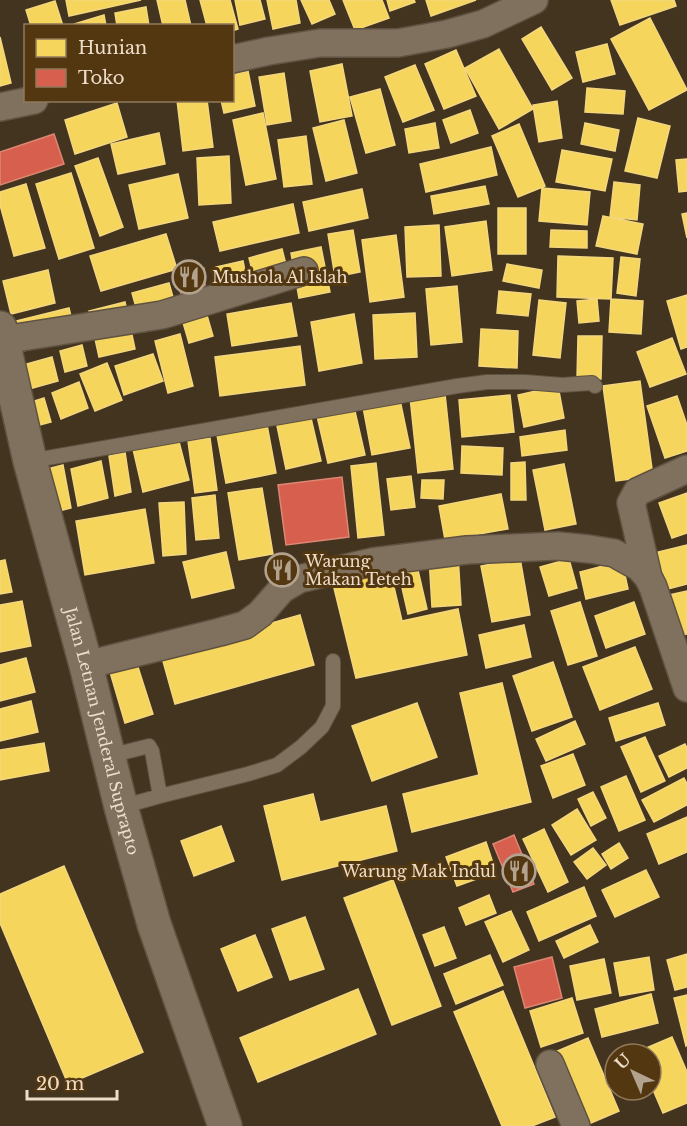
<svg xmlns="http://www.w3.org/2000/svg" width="687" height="1126" font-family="'Libre Baskerville',serif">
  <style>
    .homes { fill: #f6d55c; stroke: #f4d77d; stroke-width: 1.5 }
    .shops { fill: #d6604d; stroke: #dd8672; stroke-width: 1.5 }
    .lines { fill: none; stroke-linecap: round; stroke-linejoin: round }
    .service-casing { stroke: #5f5241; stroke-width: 16 }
    .minor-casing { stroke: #5f5241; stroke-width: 30 }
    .tertiary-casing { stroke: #5f5241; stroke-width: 36 }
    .service { stroke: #80715e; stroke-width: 14 }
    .minor { stroke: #80715e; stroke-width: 27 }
    .tertiary { stroke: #80715e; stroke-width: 33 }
    .labels { text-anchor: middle; stroke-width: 6; stroke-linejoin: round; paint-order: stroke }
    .poi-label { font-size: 16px; fill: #eeddca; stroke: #523711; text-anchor: start }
    .street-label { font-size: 16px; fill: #eeddca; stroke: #523711 }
  </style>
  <rect width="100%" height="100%" fill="#433420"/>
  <path class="homes" d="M66,0h75l-72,16z
    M157,0h28l6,26h-28z
    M200,0h30l8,29 -6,2v-5h-25z
    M235,0h25l5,19 -25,6z
    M267,0h29l4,23 -27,6z
    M301,0h28l6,14 -23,10z
    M343,0h39l7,18 -34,12z
    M387,0h27l1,2 -25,9z
    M426,0h50l-45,16z
    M611,0h63l2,6 -56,19z
    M55,1l8,25h-32l-5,-16z
    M146,7l3,19h-32l-2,-13z
    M104,15l2,11h-32v-2z
    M650,18l37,72 -38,20 -38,-71z
    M541,27l31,51 -20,12 -30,-51z
    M0,37l11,46 -11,3z
    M607,44l8,30 -32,8 -7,-30z
    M499,49l34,60 -34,20 -34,-61z
    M456,50l20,46 -32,13 -19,-45z
    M342,64l10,52 -32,6 -10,-51z
    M415,65l19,45 -31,12 -18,-45z
    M248,71l7,35 -31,7 -3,-13h11v-25z
    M284,73l7,48 -24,4 -8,-48z
    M587,88l38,3 -2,23 -38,-2z
    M380,89l15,56 -29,8 -16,-56z
    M177,100h30l6,47 -30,4z
    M557,101l5,37 -23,4 -6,-37z
    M117,103l10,34 -52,17 -10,-34z
    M470,110l8,23 -27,10 -8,-23z
    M263,113l13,66 -30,6 -13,-65z
    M638,118l32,8 -13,52 -32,-7z
    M344,120l13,53 -31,8 -13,-53z
    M435,123l4,25 -30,5 -4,-24z
    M585,123l34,7 -4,21 -34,-7z
    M519,124l26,62 -27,11 -26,-61z
    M159,133l6,31 -47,10 -7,-30z
    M306,136l6,48 -28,3 -6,-47z
    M491,147l6,28 -71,17 -6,-28z
    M562,150l50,9 -7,32 -49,-9z
    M229,156l2,47 -32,2 -2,-47z
    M98,158l25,69 -23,9 -25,-70z
    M687,159v32l-8,1 -3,-32z
    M71,173l23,75 -35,11 -23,-75z
    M178,174l10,44 -49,11 -10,-44z
    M614,182l26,3 -3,35 -27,-3z
    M26,184l19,64 -31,8 -14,-51v-13z
    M485,186l4,18 -55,10 -3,-18z
    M542,188l48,4 -3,33 -48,-4z
    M362,189l6,29 -59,13 -6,-29z
    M293,204l6,29 -79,18 -7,-29z
    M498,208h28v46h-28z
    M687,213v25l-5,-24z
    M603,216l40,8 -6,30 -41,-8z
    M486,221l6,49 -40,6 -7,-49z
    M439,225l2,51 -34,1 -2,-50z
    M353,230l7,42 -25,5 -7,-43z
    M551,230l36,1v17l-37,-1z
    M166,234l11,35 -76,22 -11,-35z
    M396,235l8,62 -34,5 -8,-62z
    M321,247l9,45 -31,6 -8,-45z
    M282,249l10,39 -33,9 -10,-39z
    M558,256l55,2 -2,41 -54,-2z
    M621,257l19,2 -4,37 -19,-3z
    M243,261l8,41 -27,5 -8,-40z
    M507,264l35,6 -3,18 -36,-7z
    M48,270l7,33 -44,11 -8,-33z
    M169,283l11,39 -37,10 -11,-39z
    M457,286l5,56 -31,3 -5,-56z
    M499,291l32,3 -3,22 -31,-3z
    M687,295v52l-6,2 -14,-48z
    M597,299l2,22 -20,2 -2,-22z
    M611,299l32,2 -2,33 -32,-2z
    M539,300l27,3 -6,55 -27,-3z
    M125,302l10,47 -36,8 -10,-46z
    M291,303l6,33 -65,10 -5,-32z
    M69,308l7,29 -53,14 -7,-30z
    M206,312l7,24 -24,7 -7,-24z
    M415,313l2,44 -42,2 -2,-44z
    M354,314l8,49 -43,8 -8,-49z
    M481,329l37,2 -1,37 -38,-2z
    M180,334l13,52 -25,7 -13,-52z
    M578,336h24l-1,43h-24z
    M672,338l14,36 -36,13 -13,-35z
    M82,345l5,21 -22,6 -5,-21z
    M300,346l5,39 -85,11 -5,-39z
    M153,354l10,27 -39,14 -9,-29z
    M52,357l6,24 -29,8 -6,-24z
    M107,363l15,37 -27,11 -15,-37z
    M640,381l13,95 -37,5 -13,-95z
    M79,382l9,26 -27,11 -9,-26z
    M558,386l6,32 -40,9 -6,-32z
    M445,394l8,75 -35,4 -8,-76z
    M510,395l4,37 -52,5 -3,-37z
    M677,396l10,29v26l-22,7 -18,-52z
    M44,398l7,24 -19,5 -7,-23z
    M400,400l10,48 -38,7 -9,-48z
    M354,407l11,48 -37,8 -11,-47z
    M310,414l11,47 -35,8 -10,-48z
    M267,425l9,48 -50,10 -9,-48z
    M565,430l2,20 -45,6 -2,-19z
    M178,438l11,42 -46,12 -10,-43z
    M210,438l7,52 -22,3 -7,-52z
    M462,446l41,2 -1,27 -41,-2z
    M125,452l6,40 -16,4 -6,-40z
    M101,461l7,37 -30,8 -7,-37z
    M525,462l1,38h-15v-37z
    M376,463l8,72 -26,3 -7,-72z
    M564,464l12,60 -31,6 -12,-60z
    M63,465l8,43 -20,5 -8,-43z
    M411,476l4,31 -24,3 -4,-31z
    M422,480h22l-1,19 -22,-1z
    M262,488l11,66 -34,6 -11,-67z
    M687,493v40l-15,5 -13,-35z
    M501,494l7,35 -63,11 -6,-34z
    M215,495l4,43 -23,2 -4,-42z
    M184,502l2,52 -23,2 -4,-53z
    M145,509l9,54 -69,12 -9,-54z
    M687,545v39l-27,7 -10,-37z
    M226,552l8,36 -42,10 -9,-36z
    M458,555l3,50 -29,2 -3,-50z
    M520,558l10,57 -38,7 -11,-56z
    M569,559l8,29 -28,8 -9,-29z
    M5,560l7,32 -12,2v-33z
    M622,561l6,28 -42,10 -6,-27z
    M417,566l10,43 -19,5 -10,-44z
    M390,570l12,51 56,-12 9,46 -111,23 -23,-94z
    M687,591v43l-15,3 -8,-41z
    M22,601l9,45 -31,6v-47z
    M580,602l17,54 -29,9 -17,-54z
    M634,602l11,32 -39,14 -11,-32z
    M300,615l14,50 -139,39 -14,-50z
    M524,625l7,32 -45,11 -7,-33z
    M635,647l17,42 -52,21 -17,-43z
    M26,658l9,34 -35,9v-36z
    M553,662l19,55 -40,14 -19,-55z
    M137,664l16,50 -28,9 -15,-51z
    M502,683l29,119 -119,30 -9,-38 76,-19 -19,-82z
    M31,701l7,31 -38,9v-32z
    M417,703l20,54 -65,24 -20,-55z
    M658,703l7,22 -49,16 -7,-23z
    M575,721l10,23 -39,17 -10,-22z
    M645,737l20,44 -24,11 -20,-45z
    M44,743l5,28 -49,9v-30z
    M685,744l2,4v20l-18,9 -10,-21z
    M573,754l12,31 -32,13 -12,-32z
    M626,776l19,44 -26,11 -18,-44z
    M684,778l3,6v21l-33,17 -12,-22z
    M593,792l13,26 -15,8 -13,-27z
    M313,794l7,28 66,-16 11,45 -115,29 -18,-74z
    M577,809l19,31 -25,15 -19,-30z
    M687,817v35l-28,12 -12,-30z
    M221,826l13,35 -40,15 -13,-35z
    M544,829l24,53 -20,10 -25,-53z
    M486,842l10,30 -39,14 -11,-29z
    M619,843l9,15 -17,11 -9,-15z
    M593,848l13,17 -19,14 -13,-17z
    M64,866l79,186 -75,32 -68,-161v-29z
    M646,870l13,27 -44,20 -13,-27z
    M393,880l48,126 -49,19 -48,-127z
    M584,887l12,29 -57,25 -12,-29z
    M489,895l7,18 -30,12 -7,-17z
    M511,911l18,39 -26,12 -18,-40z
    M305,917l19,52 -34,11 -18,-51z
    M590,925l8,17 -34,16 -8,-17z
    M444,927l12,31 -21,8 -12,-31z
    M255,935l17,42 -34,14 -17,-42z
    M687,954v33l-12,3 -8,-30z
    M490,955l13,30 -47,19 -12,-30z
    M649,957l5,33 -34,6 -6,-33z
    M604,959l7,34 -34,7 -7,-34z
    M358,989l18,45 -118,48 -18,-44z
    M503,991l52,126 -23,9h-30l-48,-114z
    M651,994l7,29 -56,14 -7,-28z
    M687,995v50l-1,1 -12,-48z
    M572,998l11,35 -42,14 -11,-36z
    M672,1037l15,35v31l-24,10 -12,-28v-31h-13l-1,-2z
    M588,1038l31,73 -35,15 -31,-73z"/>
  <path class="shops" d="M54,134l10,30 -64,21v-33z
    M204,268l2,34 -25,1 -1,-33z
    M342,477l7,60 -63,8 -8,-60z
    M514,835l20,49 -21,8 -20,-48z
    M552,957l10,41 -37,10 -11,-41z"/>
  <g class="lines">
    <g class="service-casing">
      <path id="service" d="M30,461l427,-75 30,-4h38l37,3 30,-2 3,3
        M109,756l40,-10 3,5 8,45
        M121,807l39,-11 88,-22 29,-9 24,-18 21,-20 11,-21v-45"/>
    </g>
    <g class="minor-casing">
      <path id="minor" d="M232,59l37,-8 51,-8h78l49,-9 36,-10 51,-24
        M0,107l34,-7
        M3,340l159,-25 142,-44
        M648,577l-17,-74 6,-11 50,-23
        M86,665l134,-33 25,-7 15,-11 22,-25 17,-10 73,-17 95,-12 91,-4 31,3 25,4 25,14 9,10 5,10 34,101
        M550,1064l26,62"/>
    </g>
    <g class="tertiary-casing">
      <g id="tertiary">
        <path id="s1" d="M0,328l30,133 56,204 35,142 33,117 71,202"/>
      </g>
    </g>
    <use href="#service" class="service"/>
    <use href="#minor" class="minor"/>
    <use href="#tertiary" class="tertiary"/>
  </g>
  <defs>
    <g id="restaurant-ring" transform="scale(1.725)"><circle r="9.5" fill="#523711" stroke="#b2a28e" stroke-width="1.5"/><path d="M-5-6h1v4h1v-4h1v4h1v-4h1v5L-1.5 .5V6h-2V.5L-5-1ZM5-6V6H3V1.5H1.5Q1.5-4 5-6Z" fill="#b2a28e"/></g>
  </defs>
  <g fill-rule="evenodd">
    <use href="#restaurant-ring" x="189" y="277"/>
    <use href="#restaurant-ring" x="282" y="570"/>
    <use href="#restaurant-ring" x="519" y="871"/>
  </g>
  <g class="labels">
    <g class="poi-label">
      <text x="212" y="283">Mushola Al Islah</text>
      <text x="305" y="567">Warung<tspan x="305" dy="18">Makan Teteh</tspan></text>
      <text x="496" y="877" text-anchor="end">Warung Mak Indul</text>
    </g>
    <g class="street-label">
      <text dy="6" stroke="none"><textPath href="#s1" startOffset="416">Jalan Letnan Jenderal Suprapto</textPath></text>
    </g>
  </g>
  <rect x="24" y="24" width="210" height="78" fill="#523711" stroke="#90795b" stroke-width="1.5"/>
  <rect x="36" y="39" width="30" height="18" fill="#f6d55c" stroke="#90795b" stroke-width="1.5"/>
  <text x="78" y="54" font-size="18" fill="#eeddca">Hunian</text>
  <rect x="36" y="69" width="30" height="18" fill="#d6604d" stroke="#90795b" stroke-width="1.5"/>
  <text x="78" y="84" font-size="18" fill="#eeddca">Toko</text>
  <g transform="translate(633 1072) rotate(316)"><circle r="28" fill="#523711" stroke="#90795b" stroke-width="1.5"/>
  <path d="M0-4.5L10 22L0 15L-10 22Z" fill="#b2a28e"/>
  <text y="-9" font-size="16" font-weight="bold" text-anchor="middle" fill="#eeddca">U</text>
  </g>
  <path d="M27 1090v9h90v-9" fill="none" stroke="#eeddca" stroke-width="3"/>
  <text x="36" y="1090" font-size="18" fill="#eeddca" stroke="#523711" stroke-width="4.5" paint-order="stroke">20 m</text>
</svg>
